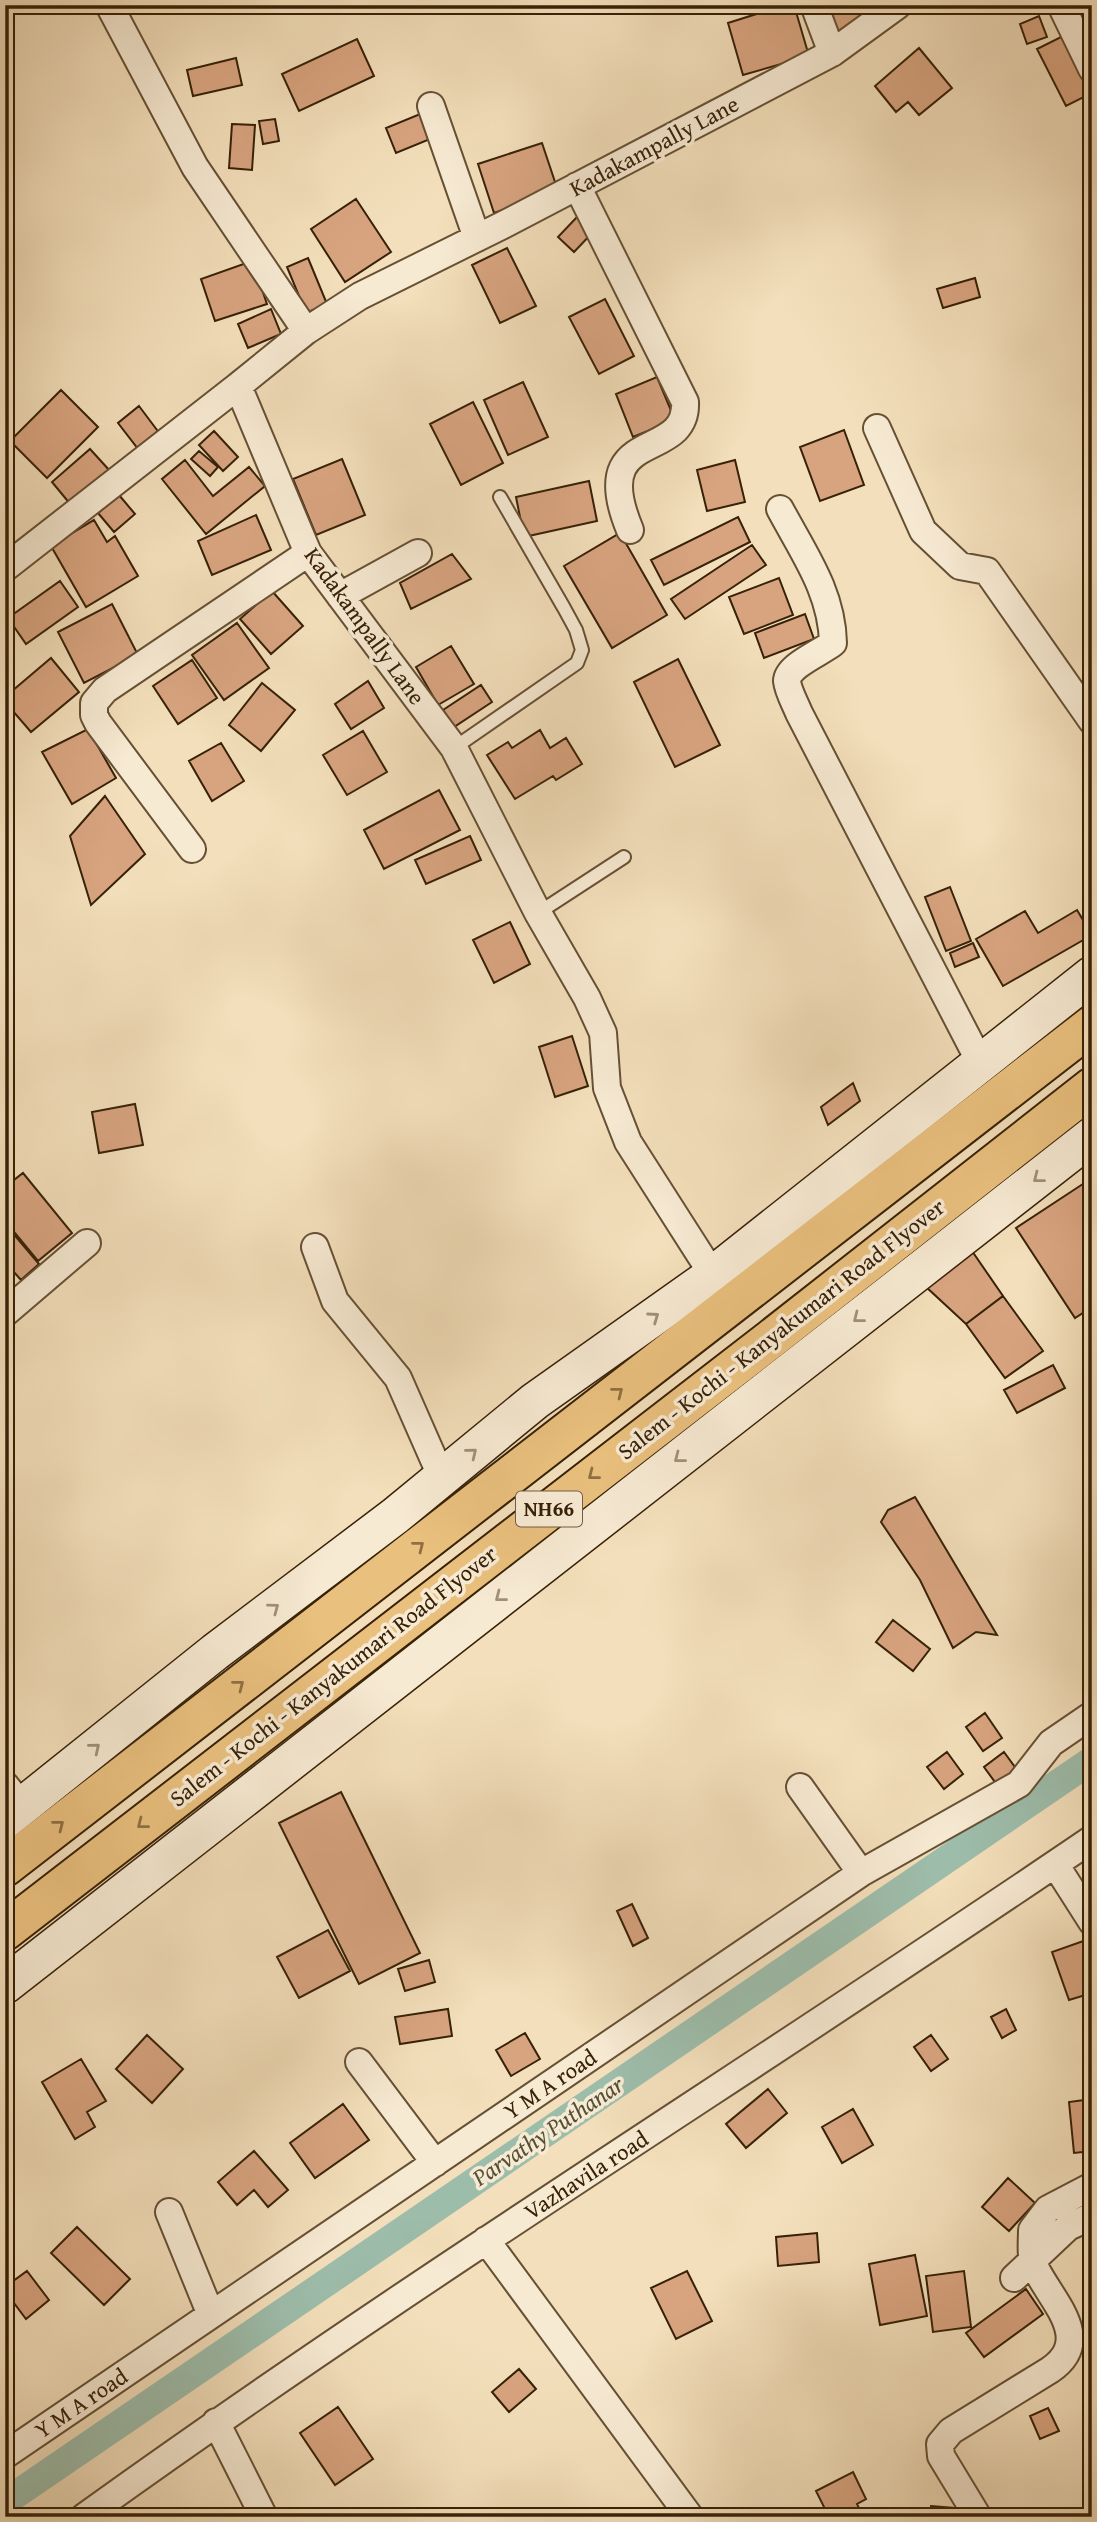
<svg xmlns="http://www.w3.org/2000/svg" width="1097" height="2522" font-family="'Gentium Book Plus',serif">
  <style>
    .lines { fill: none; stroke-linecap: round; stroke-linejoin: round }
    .canal { stroke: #9dbdab; stroke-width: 28 }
    .building { fill: #d8a480; stroke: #372107; stroke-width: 2 }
    .lane-casing { stroke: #665034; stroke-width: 16 }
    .street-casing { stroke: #665034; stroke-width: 30 }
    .secondary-casing { stroke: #372107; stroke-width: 40 }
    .highway-casing { stroke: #372107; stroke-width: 42 }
    .lane { stroke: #f7ead3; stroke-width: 12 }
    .street { stroke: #f7ead3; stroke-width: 26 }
    .secondary { stroke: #f7ead3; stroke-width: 37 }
    .highway { stroke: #eac07e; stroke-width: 38 }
    .oneway { stroke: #a19077 }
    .oneway2 { stroke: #907042 }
    .labels { text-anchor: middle; stroke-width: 7; stroke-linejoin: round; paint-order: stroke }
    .shield { fill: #f7ead3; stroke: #715d44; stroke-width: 2 }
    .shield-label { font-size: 21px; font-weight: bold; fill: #372107 }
    .street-label { font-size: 23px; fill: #372107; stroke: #f7ead3 }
    .water-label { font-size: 24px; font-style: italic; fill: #565038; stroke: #f7ead3 }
  </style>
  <rect width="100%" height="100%" fill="#f3dfbb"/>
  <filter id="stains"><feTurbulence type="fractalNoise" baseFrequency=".00286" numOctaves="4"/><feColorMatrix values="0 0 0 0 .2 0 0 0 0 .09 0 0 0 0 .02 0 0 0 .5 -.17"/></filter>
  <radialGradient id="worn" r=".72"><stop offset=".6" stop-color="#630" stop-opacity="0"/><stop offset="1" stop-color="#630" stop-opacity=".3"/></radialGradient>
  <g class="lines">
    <path class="canal" d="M5,2502l1087,-742"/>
  </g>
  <path class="building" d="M785,5h9l15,51 -66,19 -15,-52z
    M821,5h57l4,7 -49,21z
    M1039,16l8,21 -20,7 -7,-20z
    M1071,32l21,42v19l-26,13 -29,-57z
    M357,39l17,37 -75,35 -17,-37z
    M919,48l33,40 -33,27 -11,-13 -12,10 -21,-26z
    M236,58l6,27 -49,11 -6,-26z
    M425,112l10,25 -39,16 -10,-25z
    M275,119l4,22 -16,3 -4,-23z
    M232,124l23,1 -3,45 -23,-2z
    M542,143l16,48 -64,22 -16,-49z
    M356,199l35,53 -46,30 -34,-53z
    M578,216l16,15 -20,21 -16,-15z
    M507,248l29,58 -36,17 -28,-58z
    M308,258l19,46 -21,9 -19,-46z
    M252,261l15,43 -52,17 -14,-42z
    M975,278l5,19 -37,11 -6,-19z
    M605,299l29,57 -35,18 -30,-57z
    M271,309l10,25 -33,14 -10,-24z
    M657,377l18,43 -42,17 -17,-43z
    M523,382l25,55 -40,18 -24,-55z
    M61,390l37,37 -51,51 -37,-37z
    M473,402l30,61 -42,22 -31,-61z
    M139,406l24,32 -21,16 -24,-31z
    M844,430l20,55 -44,16 -20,-54z
    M214,431l24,26 -15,14 -24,-26z
    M90,449l20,22 -39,34 -19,-23z
    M199,451l19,16 -8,9 -19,-17z
    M342,459l23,56 -49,20 -23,-56z
    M185,460l28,36 36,-29 16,19 -59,48 -44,-55z
    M735,460l10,42 -38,9 -10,-41z
    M589,481l8,40 -73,16 -8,-40z
    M119,495l16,19 -21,18 -16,-19z
    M256,515l15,35 -59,25 -14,-34z
    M738,517l12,25 -86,43 -13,-25z
    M94,520l13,22 8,-6 23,40 -52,31 -35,-61z
    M620,533l47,82 -55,33 -48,-82z
    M752,545l14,20 -81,54 -14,-20z
    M452,554l19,25 -60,30 -11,-26z
    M779,578l14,37 -49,19 -15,-37z
    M60,581l18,26 -52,37 -18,-26z
    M272,591l31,35 -32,28 -31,-35z
    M112,604l26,51 -54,28 -26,-51z
    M805,614l9,25 -50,19 -9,-25z
    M237,623l32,45 -45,32 -32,-45z
    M451,646l23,38 -36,21 -22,-38z
    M51,658l28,34 -48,40 -26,-30v-5z
    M678,659l42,86 -45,22 -41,-85z
    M192,660l25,38 -39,26 -25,-38z
    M368,681l16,27 -33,21 -16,-25z
    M262,683l33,27 -34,41 -32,-26z
    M481,685l11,17 -38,25 -11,-17z
    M88,729l28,49 -44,26 -30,-52z
    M540,730l10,18 16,-10 16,26 -26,16 -3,-4 -38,23 -28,-44 21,-13 4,6z
    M363,731l24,41 -40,23 -24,-40z
    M221,743l23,38 -32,20 -23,-40z
    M439,790l21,40 -76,39 -20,-39z
    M105,796l40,58 -54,51 -21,-69z
    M470,836l11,24 -55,24 -11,-24z
    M950,887l21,54 -25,10 -21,-54z
    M1077,910l15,25 -89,51 -27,-47 49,-28 13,22z
    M510,922l20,42 -36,19 -21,-43z
    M973,943l6,14 -24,10 -5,-14z
    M572,1036l16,50 -33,11 -16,-50z
    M853,1083l7,18 -32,24 -7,-18z
    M135,1104l8,41 -44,8 -7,-41z
    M23,1173l49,60 -34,28 -33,-40v-34z
    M1092,1178v129l-17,11 -59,-90z
    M6,1225l33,39 -18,16 -16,-18z
    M972,1251l31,45 -37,28 -42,-39z
    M1003,1296l40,55 -38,27 -39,-54z
    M1053,1365l12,23 -48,25 -13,-23z
    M915,1497l82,138 -21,-3 -23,16 -33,-68 -39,-58 7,-12z
    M893,1620l37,29 -17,22 -37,-29z
    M985,1713l17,25 -19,13 -17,-24z
    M947,1752l16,22 -19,15 -17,-22z
    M1004,1752l16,22 -20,15 -16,-22z
    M341,1792l79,161 -61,31 -80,-161z
    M632,1904l16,34 -15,8 -16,-35z
    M328,1930l22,41 -51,27 -22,-41z
    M1092,1938v55l-23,7 -17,-48z
    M429,1960l6,22 -30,9 -7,-22z
    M448,2009l4,27 -52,8 -5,-27z
    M1006,2009l10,21 -14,8 -11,-21z
    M525,2033l15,26 -29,17 -15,-26z
    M147,2035l36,34 -31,34 -36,-34z
    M931,2035l17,24 -17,12 -17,-24z
    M81,2059l25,42 -19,11 8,15 -20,12 -33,-57z
    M768,2089l19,24 -41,35 -20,-24z
    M1092,2099v52l-18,2 -5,-51z
    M343,2104l26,36 -54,38 -25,-35z
    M853,2109l20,36 -31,18 -20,-36z
    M254,2151l34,39 -20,17 -14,-17 -17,15 -19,-23z
    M1008,2178l27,25 -26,28 -27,-24z
    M77,2227l53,52 -26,26 -53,-52z
    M817,2233l2,29 -41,4 -2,-29z
    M915,2255l12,61 -47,9 -11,-61z
    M27,2271l22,29 -23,19 -21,-28v-4z
    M687,2271l25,50 -36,18 -25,-51z
    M964,2271l7,56 -38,5 -7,-56z
    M1026,2289l17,25 -59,43 -18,-24z
    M519,2369l17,20 -27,23 -17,-20z
    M338,2407l35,52 -38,26 -35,-52z
    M1048,2408l11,23 -19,8 -10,-23z
    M853,2472l13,27 -9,5 6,13h-34l-13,-26z
    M931,2506l23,2 -1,9h-23z"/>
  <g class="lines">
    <g class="lane-casing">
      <path id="lane" d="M454,748l123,-85 5,-13 -6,-20 -12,-22 -64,-111
        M538,913l86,-56"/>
    </g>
    <g class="street-casing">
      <path id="street" d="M109,5l86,162 111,164
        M814,5l18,48
        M1061,5l31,64
        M431,106l46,132
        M577,186l108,216c3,62 -99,22 -55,128
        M877,428l46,103 37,35 27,5 105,150
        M780,509c24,45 52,83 53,134 -11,9 -46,23 -46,38 1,10 8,22 12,32l182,351
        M5,568l233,-182
        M340,596l78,-43
        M192,849l-94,-126 -4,-8v-12l11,-13 203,-137
        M315,1247l20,54 63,77 44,100
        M713,1275l-85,-133 -21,-54 -4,-55 -16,-35 -49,-85 -84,-165 -146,-195 -70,-167 68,-55 54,-35 143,-71 329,-172 66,-48
        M5,1313l82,-70
        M5,1785l17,21
        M800,1787l61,86
        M1055,1864l37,58
        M359,2062l76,101
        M169,2212l42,103
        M486,2240l204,277
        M1014,2278l54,-51 24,-11
        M216,2422l48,95
        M5,2455l856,-582 158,-89 32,-41 41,-28
        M84,2517c329,-237 673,-450 1008,-678
        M978,2517l-37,-61 -1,-12 11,-13 99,-61c45,-31 1,-69 -15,-103 -5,-10 -3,-26 -3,-37l16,-21 44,-23"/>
    </g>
    <g class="secondary-casing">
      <path id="secondary" d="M5,1820l210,-168 180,-136 140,-115 178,-126 379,-300
        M5,1985l1087,-849"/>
    </g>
    <g class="highway-casing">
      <path id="highway" d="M5,1867l1087,-842
        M5,1931l766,-592 321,-252"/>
    </g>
    <use href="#lane" class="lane"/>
    <use href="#street" class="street"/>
    <use href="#secondary" class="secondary"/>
    <use href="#highway" class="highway"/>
  </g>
  <defs><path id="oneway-chevron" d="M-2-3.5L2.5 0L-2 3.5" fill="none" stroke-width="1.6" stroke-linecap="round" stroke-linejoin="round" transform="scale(1.75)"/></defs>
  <g class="oneway">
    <use href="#oneway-chevron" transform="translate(1038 1178) rotate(142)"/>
    <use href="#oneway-chevron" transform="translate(654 1317) rotate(-35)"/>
    <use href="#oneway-chevron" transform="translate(858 1318) rotate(142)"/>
    <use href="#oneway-chevron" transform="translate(472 1453) rotate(-39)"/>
    <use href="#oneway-chevron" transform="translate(679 1458) rotate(142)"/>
    <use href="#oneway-chevron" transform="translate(500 1597) rotate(142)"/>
    <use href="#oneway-chevron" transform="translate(274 1608) rotate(-37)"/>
    <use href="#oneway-chevron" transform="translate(95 1748) rotate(-39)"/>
  </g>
  <g class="oneway2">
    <use href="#oneway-chevron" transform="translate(618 1392) rotate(-38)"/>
    <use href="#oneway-chevron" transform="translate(593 1475) rotate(142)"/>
    <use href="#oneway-chevron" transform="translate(419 1546) rotate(-38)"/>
    <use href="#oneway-chevron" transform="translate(239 1685) rotate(-38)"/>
    <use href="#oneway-chevron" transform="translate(142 1824) rotate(142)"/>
    <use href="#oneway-chevron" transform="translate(59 1825) rotate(-38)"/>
  </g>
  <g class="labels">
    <rect class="shield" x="516" y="1491.5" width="66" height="35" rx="5"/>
    <g class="shield-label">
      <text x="549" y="1516">NH66</text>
    </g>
    <g class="street-label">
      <text transform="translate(654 146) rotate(-28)" y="8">Kadakampally Lane</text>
      <text transform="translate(365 626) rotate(54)" y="8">Kadakampally Lane</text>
      <text transform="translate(781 1329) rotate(-38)" y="8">Salem - Kochi - Kanyakumari Road Flyover</text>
      <text transform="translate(333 1676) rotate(-38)" y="8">Salem - Kochi - Kanyakumari Road Flyover</text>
      <text transform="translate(550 2084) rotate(-34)" y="8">Y M A road</text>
      <text transform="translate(586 2175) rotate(-33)" y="8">Vazhavila road</text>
      <text transform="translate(81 2403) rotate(-34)" y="8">Y M A road</text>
    </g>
    <g class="water-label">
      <text transform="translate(548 2131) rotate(-34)" y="8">Parvathy Puthanar</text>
    </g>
  </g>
  <rect width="1097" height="2522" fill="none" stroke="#f3dfbb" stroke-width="28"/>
  <rect x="7" y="7" width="1083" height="2508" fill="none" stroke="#372107" stroke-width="3.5"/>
  <rect x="14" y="14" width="1069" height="2494" fill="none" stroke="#372107" stroke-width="2"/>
  <rect width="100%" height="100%" filter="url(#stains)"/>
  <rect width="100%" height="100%" fill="url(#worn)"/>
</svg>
